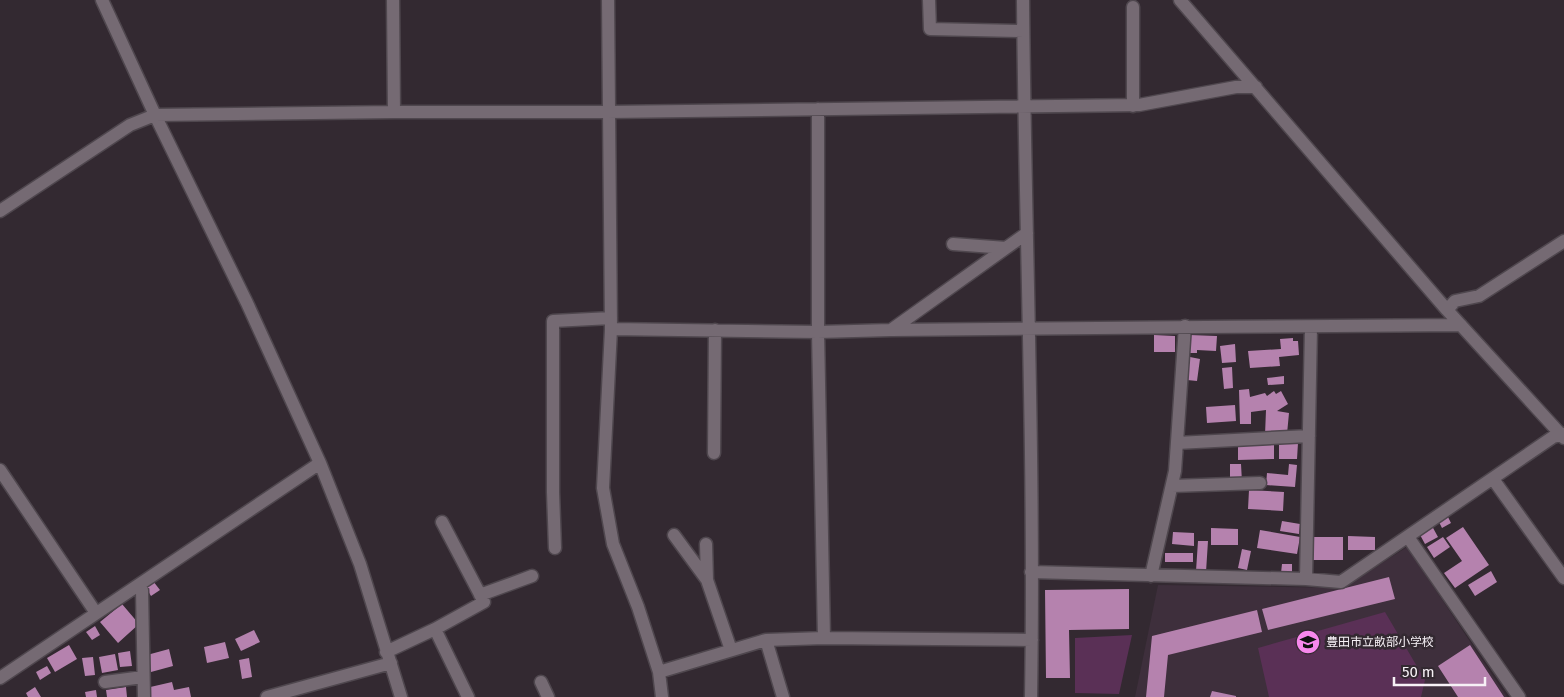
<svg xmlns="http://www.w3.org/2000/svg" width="1564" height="697" font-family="'Fira Sans','Noto Sans JP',sans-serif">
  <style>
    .built { fill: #3e2f3c }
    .green { fill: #5a3056 }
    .building { fill: #b582ae }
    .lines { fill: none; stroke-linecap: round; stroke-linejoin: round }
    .minor-casing { stroke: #4f474e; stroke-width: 15 }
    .minor { stroke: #756a73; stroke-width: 12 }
    .labels { text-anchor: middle; stroke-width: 5; stroke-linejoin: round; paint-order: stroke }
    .poi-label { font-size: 12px; fill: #f7f1f6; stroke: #332931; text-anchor: start }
  </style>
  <rect width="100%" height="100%" fill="#332931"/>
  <path class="built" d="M1407,547l100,150h-372l23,-112 185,3z"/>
  <path class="green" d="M1385,612l40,68 -4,17h-152l-11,-49z
    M1132,635l-13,59 -44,-1v-55z"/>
  <path class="building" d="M1154,335l21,1v16h-21z
    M1190,335l27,1 -1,15 -19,-1v3h-8z
    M1293,338v3h5l1,14 -20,2 1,9 -30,2 -2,-17 33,-2 -1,-10z
    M1235,344l1,18 -14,1 -2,-17z
    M1190,357l10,2 -3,22 -10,-1z
    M1232,367l1,21 -9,1 -2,-21z
    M1284,376v8l-16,1 -1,-7z
    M1249,389l1,8 15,-4 2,3 7,-5 2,3 5,-3 7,13 -11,7 12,2 -2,21 -22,1 1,-25 -15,2v12h-11l-1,-34z
    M1235,405l1,16 -29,2 -1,-16z
    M1238,442h36v17l-36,1z
    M1279,443h19l-1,16h-18z
    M1230,464h11l1,18 -12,1z
    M1289,464l8,1 -2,22 -29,-2 1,-12 21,2z
    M1249,490l35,2 -1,19 -35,-2z
    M1448,517l3,6 -9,5 -3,-6z
    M1282,521l18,3 -1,10 -19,-3z
    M1432,526l6,11 -13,7 -6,-11z
    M1463,527l26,38 -34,23 -11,-15 18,-12 -16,-23z
    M1211,528l27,1v16h-27z
    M1260,530l40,7 -3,17 -40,-6z
    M1173,532l21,1v13l-22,-2z
    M1348,536l27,1v13h-27z
    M1311,537h32v23h-32z
    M1443,537l7,10 -16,11 -7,-11z
    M1198,541h10l-2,31 -10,-1z
    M1242,549l9,2 -4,19 -9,-2z
    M1165,553h28v9h-28z
    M1282,564h10v9h-11z
    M1491,571l6,11 -22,14 -7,-11z
    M1389,577l6,22 -127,31 -6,-21z
    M153,581l7,9 -9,6 -6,-10z
    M1129,589v40l-60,1 1,48h-24l-1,-88z
    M122,604l17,20 -21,19 -18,-21z
    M1257,610l5,22 -94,23 -4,42h-18l6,-61z
    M95,626l5,9 -8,5 -6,-8z
    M254,630l6,12 -19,9 -6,-12z
    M225,642l4,16 -22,5 -3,-16z
    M69,645l8,14 -22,13 -8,-14z
    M1470,645l34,52h-46l-20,-31z
    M169,649l4,17 -22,6 -4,-17z
    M130,651l2,15 -12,1 -2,-14z
    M115,654l3,16 -16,3 -3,-16z
    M93,657l2,18 -10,1 -3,-18z
    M249,658l3,19 -10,2 -3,-19z
    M47,666l4,7 -11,7 -4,-8z
    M172,682l2,8 15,-3 2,10h-43l-2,-9z
    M35,687l6,10h-13l-2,-4z
    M126,687l1,10h-20l-1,-7z
    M96,690l1,7h-11l-1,-5z
    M1212,691l24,5v1h-26z"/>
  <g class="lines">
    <g class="minor-casing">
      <path id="minor" d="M102,0l53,115 92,188 73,160 40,101 41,133
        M393,0l1,112
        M608,0l3,329 -8,159 10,56 25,63 21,65 3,25
        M929,0l1,29 93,2
        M1023,0c2,232 12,465 8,697
        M1180,0l267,310 117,128
        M1133,106v-99
        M818,109v223l6,306
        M0,211l130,-86 25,-10 239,-3h215l530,-7 97,-18h20
        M953,244l53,4
        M1447,310l8,-9 24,-5 85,-55
        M611,329l207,3 73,-2 136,-97
        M891,330c190,-3 380,-3 570,-5
        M1177,443l132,-7
        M714,453l1,-123
        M0,470l96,143
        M1493,479l71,99
        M1172,486l88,-3
        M674,535l33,45 24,70
        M1408,537l111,160
        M706,544l1,36
        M555,548l-2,-56v-171l58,-3
        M1031,572l275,7 35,3 212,-145 11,-3
        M1151,576l24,-105 10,-145
        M1306,579l5,-252
        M139,585l3,5 2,107
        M480,595l52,-19
        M435,629l33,68
        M386,652l49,-23 49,-27 -42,-80
        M659,672l107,-32
        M0,678l320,-215
        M105,682l38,-5
        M541,682l7,15
        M267,697l124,-34
        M783,697l-17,-57 58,-2 208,2"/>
    </g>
    <use href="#minor" class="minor"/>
  </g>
  <defs>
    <g id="school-disc" transform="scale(1.25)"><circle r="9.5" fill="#f788ec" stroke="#332931"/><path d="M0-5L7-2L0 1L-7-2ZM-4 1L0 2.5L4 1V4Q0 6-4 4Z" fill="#111"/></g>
  </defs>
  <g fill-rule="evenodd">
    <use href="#school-disc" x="1308" y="642"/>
  </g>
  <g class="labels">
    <g class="poi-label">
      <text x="1326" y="646">豊田市立畝部小学校</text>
    </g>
  </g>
  <path d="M1394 677v8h91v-8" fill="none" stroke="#f7f1f6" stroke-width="2.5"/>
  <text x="1402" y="677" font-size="15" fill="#f7f1f6" stroke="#332931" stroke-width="4" paint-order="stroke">50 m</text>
</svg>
